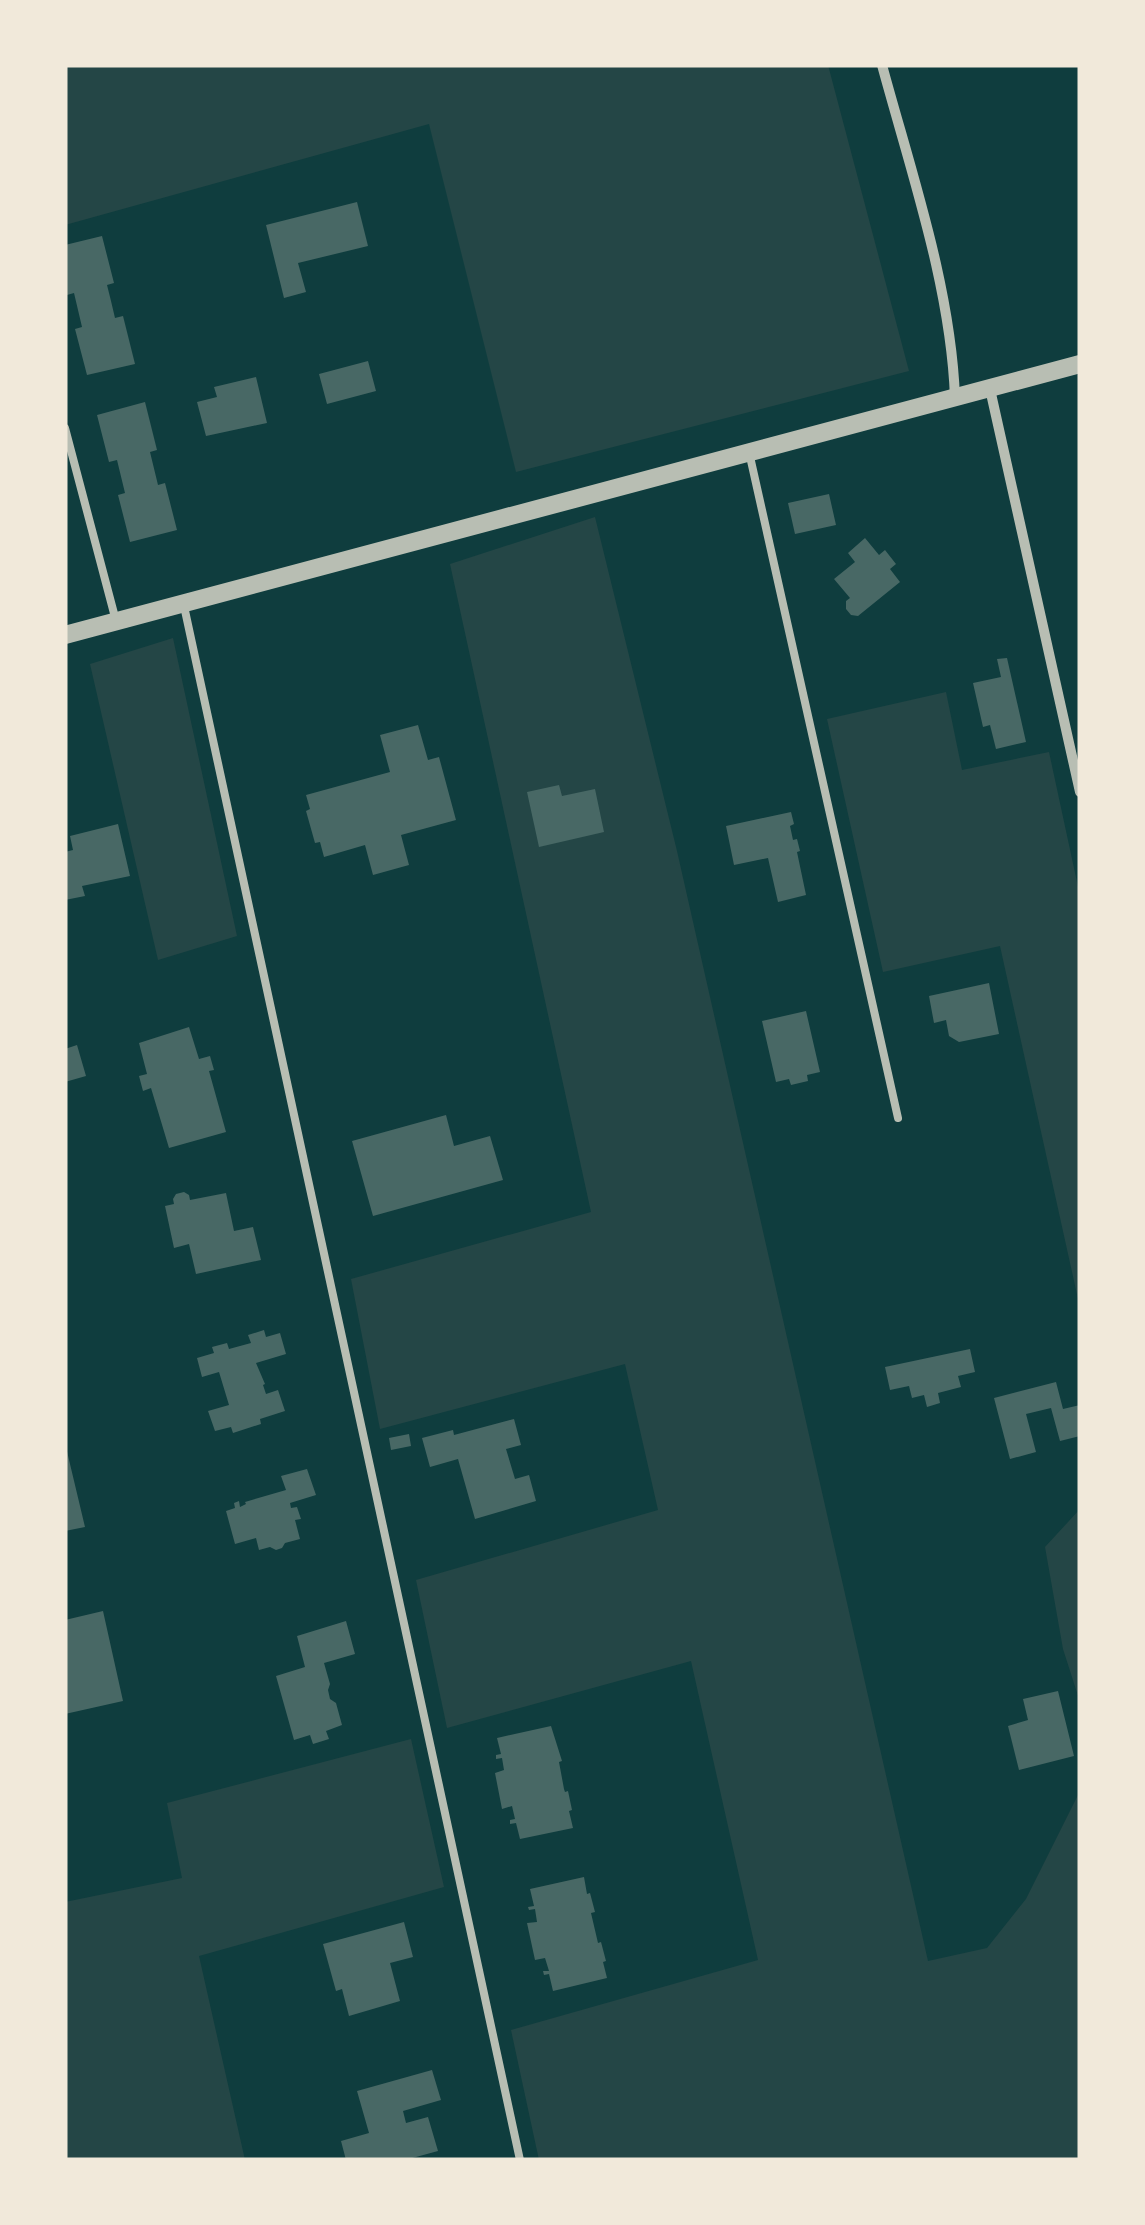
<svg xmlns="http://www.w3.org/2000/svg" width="1145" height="2225" font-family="Roboto,sans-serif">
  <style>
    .green { fill: #244646 }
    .building { fill: #486865 }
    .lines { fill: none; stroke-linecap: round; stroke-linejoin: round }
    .service { stroke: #b8beb3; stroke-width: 8 }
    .minor { stroke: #b8beb3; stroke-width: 10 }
    .tertiary { stroke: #b8beb3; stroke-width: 18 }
  </style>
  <rect width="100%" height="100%" fill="#0f3d3e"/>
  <path class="green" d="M65,65h763l81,306 -393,101 -87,-348 -364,101z
    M595,517l82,334 251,1110 59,-13 39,-49 54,-108v369h-541l-28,-130 247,-70 -67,-299 -244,67 -31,-148 242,-70 -33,-146 -245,65 -29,-150 240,-67 -141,-648z
    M173,638l64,298 -79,24 -68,-296z
    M946,692l16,78 87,-18 31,144v412l-80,-362 -117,26 -56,-253z
    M1080,1509v193l-17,-53 -18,-102z
    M411,1739l33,148 -245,69 46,204h-180v-258l117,-24 -15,-75z"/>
  <path class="building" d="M357,202l11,44 -70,17 8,29 -22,6 -18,-73z
    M102,236l12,47 -7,2 4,16 4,17 8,-2 12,48 -48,11 -12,-46 7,-2 -8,-34 -7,2 -2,-6v-44z
    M368,361l8,30 -49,13 -8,-30z
    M256,377l11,46 -61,13 -9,-34 20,-5 -3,-10z
    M145,402l12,48 -7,2 8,33 7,-2 12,47 -47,12 -12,-47 7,-2 -8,-33 -8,2 -12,-47z
    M829,494l7,31 -41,9 -7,-31z
    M865,538l14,17 6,-5 11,14 -6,5 10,13 -42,34 -7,-1 -5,-6v-8l4,-3 -16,-19 21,-17 -7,-9z
    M1007,658l19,84 -30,7 -6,-24 -7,2 -10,-44 28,-6 -4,-18z
    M418,725l10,35 11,-3 17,63 -55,15 8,30 -36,10 -8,-30 -41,12 -4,-15 -5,1 -9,-32 4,-2 -4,-14 84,-23 -10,-37z
    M559,785l3,11 33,-7 9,43 -65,15 -12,-55z
    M791,812l3,12 -4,2 3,14 4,-1 3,12 -3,1 9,43 -28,7 -10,-44 -34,7 -8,-39z
    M118,824l12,52 -48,10 3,10 -20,4v-48l8,-2 -3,-14z
    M989,983l10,51 -40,8 -10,-6 -3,-16 -12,3 -5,-27z
    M806,1011l14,61 -13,3 1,6 -17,4 -2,-6 -13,3 -14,-61z
    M189,1027l10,32 11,-3 4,14 -5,1 17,61 -57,16 -18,-60 -8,3 -4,-15 8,-2 -8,-31z
    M77,1045l9,31 -21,6v-33z
    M446,1115l8,31 36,-10 13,44 -130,36 -21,-75z
    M184,1192l5,3 1,5 36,-7 8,38 19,-4 8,33 -65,14 -7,-30 -15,4 -9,-42 9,-2 -1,-5 3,-5z
    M264,1330l2,7 14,-4 6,21 -30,9 9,21 -2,1 3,9 12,-4 7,21 -25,8 1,5 -28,9 -2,-6 -16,4 -7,-20 21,-6 -10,-33 -17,5 -5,-19 17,-5 -2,-6 15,-4 2,6 22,-6 -3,-8z
    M970,1349l5,23 -17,4 3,11 -23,6 2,10 -13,4 -3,-12 -12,3 -3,-12 -19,4 -5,-23z
    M1056,1382l7,27 17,-4v31l-20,5 -9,-33 -25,6 10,38 -26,7 -16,-61z
    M514,1419l7,26 -15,4 9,30 14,-4 7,26 -61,18 -17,-60 -28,8 -8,-29 31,-8 1,5z
    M409,1434l2,12 -20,4 -2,-12z
    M65,1443l20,84 -20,4z
    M307,1469l9,26 -26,8 1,5 6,-1 4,12 -6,1 5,19 -15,4 -3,5 -6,2 -6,-3 -11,3 -3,-12 -21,6 -9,-33 9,-3 -1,-5 5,-2 1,6 6,-3 -1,-2 41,-12 -5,-14z
    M103,1611l20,90 -58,13v-94z
    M346,1621l9,33 -31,9 6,21 -2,6 2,9 6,4 6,22 -16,6 3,8 -16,5 -3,-9 -16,5 -18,-64 29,-9 -8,-31z
    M1058,1691l16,65 -55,14 -11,-44 20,-6 -5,-21z
    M551,1726l11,35 -3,1 5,27 1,3 3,-1 4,19 -3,1 4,17 -53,11 -4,-16 -6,1v-4l5,-1 -3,-13 -10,3 -7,-36 9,-3 -2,-12 -6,1v-4l5,-1 -4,-16z
    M584,1877l3,17 3,-1 5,19 -4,1 7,30 3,-1 5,19 -3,1 4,16 -54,13 -4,-17 -5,1 -1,-4h6l-4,-13 -10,2 -8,-37 10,-1 -2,-13 -6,1 -1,-3 6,-1 -4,-17z
    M404,1922l9,35 -23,6 10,38 -51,15 -7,-27 -6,2 -13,-47z
    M432,2070l9,30 -38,11 3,12 22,-6 10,34 -33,9h-59l-5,-19 28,-8 -12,-42z"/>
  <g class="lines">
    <path class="service" d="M65,428l51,193
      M749,452l149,666
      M184,606l336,1554"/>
    <path class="minor" d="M882,65c29,107 69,222 73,333
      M990,389l90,403"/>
    <path class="tertiary" d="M65,635l1015,-271"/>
  </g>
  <rect width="1145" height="2225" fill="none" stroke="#f1e9da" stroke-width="135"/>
</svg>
